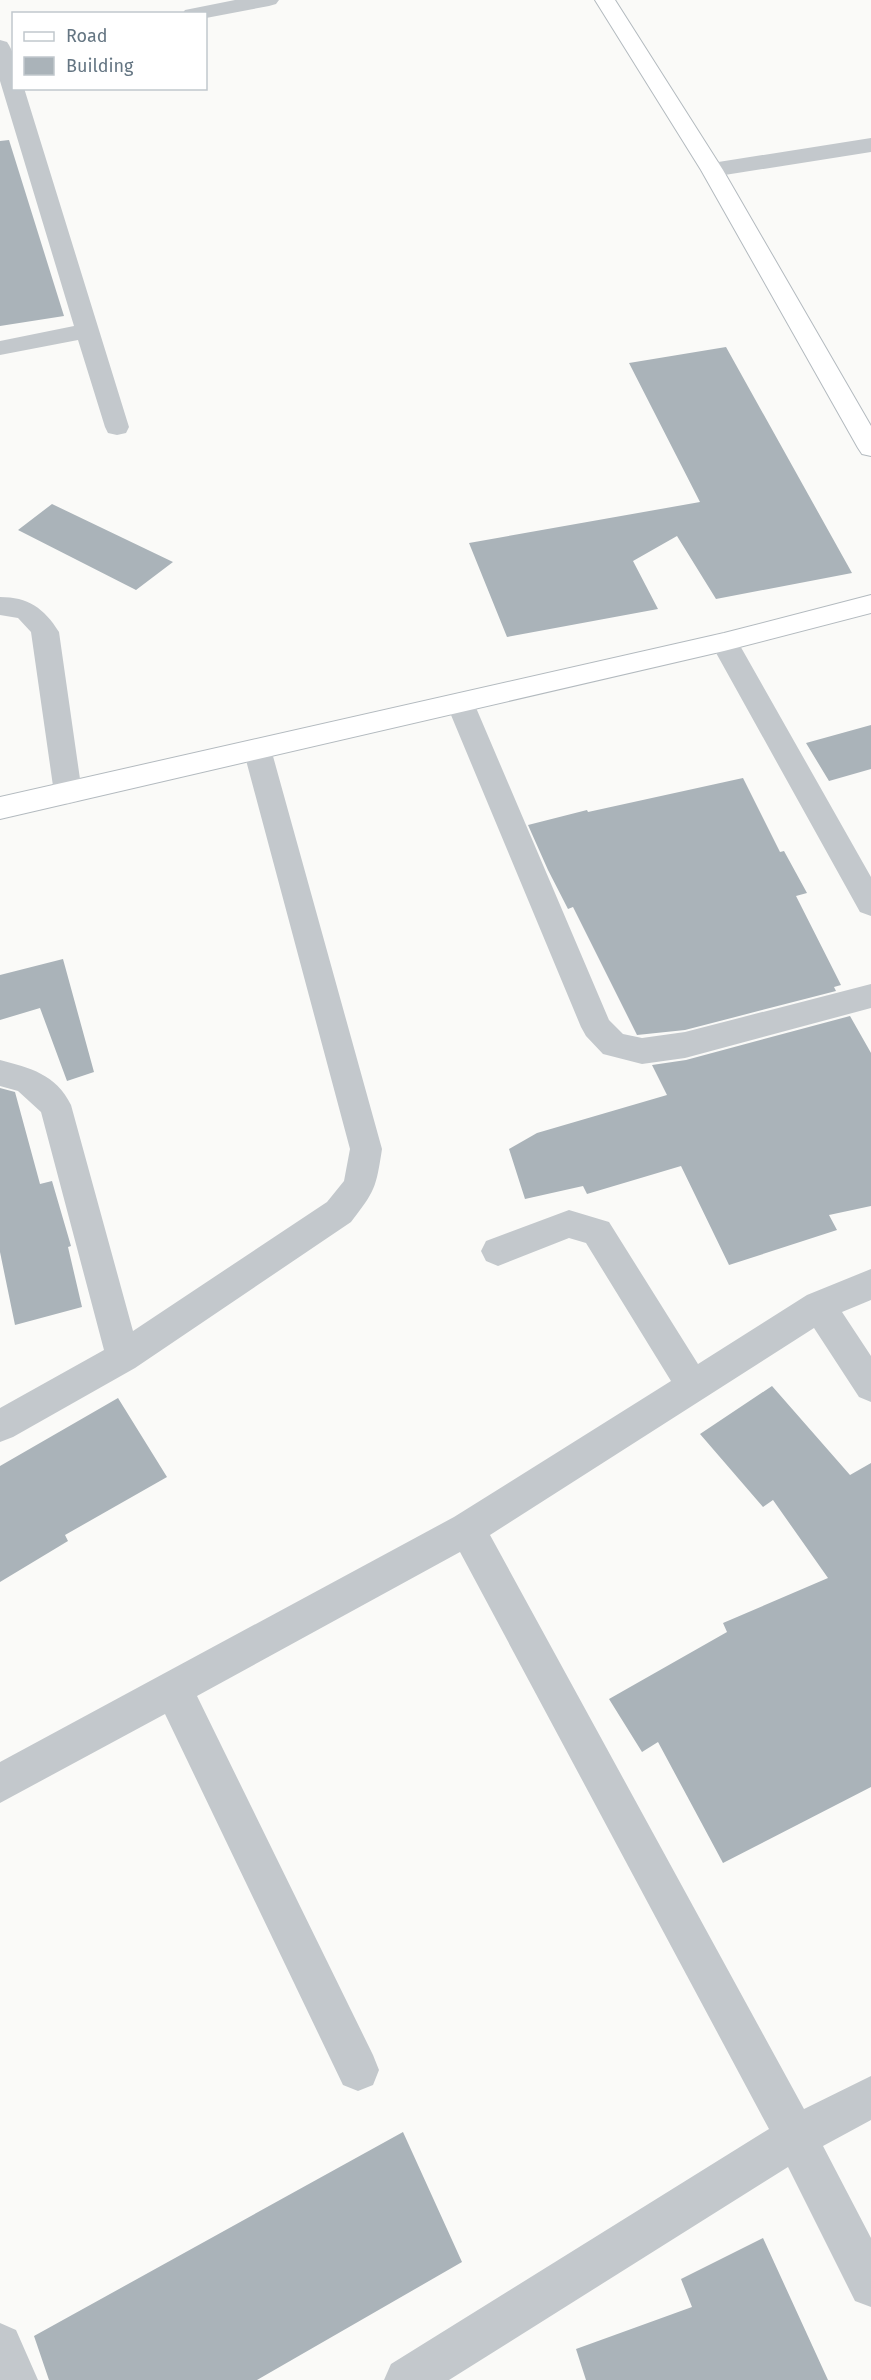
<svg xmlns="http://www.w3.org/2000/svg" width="871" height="2380" font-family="'Fira Sans',sans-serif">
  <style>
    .building { fill: #aab3b9 }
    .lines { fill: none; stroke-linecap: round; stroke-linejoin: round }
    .secondary-casing { stroke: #b3babf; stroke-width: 2 }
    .street { fill: #c3c8cc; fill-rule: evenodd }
    .secondary { fill: #fff; fill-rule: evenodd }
  </style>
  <rect width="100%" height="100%" fill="#fafaf8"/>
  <path class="building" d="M9,140l55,176 -64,10v-185z
    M726,347l126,226 -136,26 -39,-63 -44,25 25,48 -151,28 -38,-94 231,-41 -71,-139z
    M52,504l121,58 -37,28 -118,-60z
    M871,725v44l-42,12 -23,-38z
    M743,778l37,74 4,-1 23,42 -11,3 45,89 -7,2 2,4 -151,39 -48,5 -64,-128 -5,2 -20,-39 -20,-45 59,-15 1,2z
    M63,959l31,113 -27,9 -27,-73 -40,12v-45z
    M850,1016l21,37v153l-42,9 8,15 -108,35 -48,-99 -94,28 -4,-8 -58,13 -16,-50 28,-16 130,-38 -15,-30 34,-5z
    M0,1088l15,4 25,92 12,-3 19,65 -3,1 14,60 -67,18 -15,-73z
    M772,1386l78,89 21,-12v324l-148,76 -65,-121 -16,10 -33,-53 118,-67 -4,-9 105,-45 -55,-78 -10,7 -63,-73z
    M118,1398l49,79 -102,58 3,6 -68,41v-116z
    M403,2132l59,130 -205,118h-208l-15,-44z
    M763,2238l65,142h-242l-10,-31 116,-42 -11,-28z"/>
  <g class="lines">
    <g class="secondary-casing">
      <path id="secondary" d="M595,0h20l108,170 148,256v30l-9,-2 -4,-6 -157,-278z
        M871,595v18l-147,38 -724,168v-22l724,-164z"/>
    </g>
    <path class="street" d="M235,0h44l-3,4 -7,2 -63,12v-4h-24l3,-4z
      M0,40l7,2c10,13 7,31 7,46h10l105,339 -3,6 -9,2 -9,-2 -3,-6 -27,-87 -78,15v-14l74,-15 -74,-245z
      M871,138v14l-159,25 -8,-2 -3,-5 3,-5 8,-2z
      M0,597c28,0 44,11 59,35l23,161 -4,8 -10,3 -10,-3 -4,-8 -23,-161 -13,-14 -18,-3z
      M724,633l10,2 137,242v39l-11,-4 -150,-270 4,-7z
      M460,693l10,3 4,7 135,317 14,14 19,4 43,-6 186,-48v24l-186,50 -43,6 -39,-10 -17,-18 -5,-9 -135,-324 4,-7z
      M257,739l10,3 4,7 111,400c-6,39 -7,42 -31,73l-216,146 -122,69 -13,5v-34l104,-58 -63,-238 -23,-21 -18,-5v-26c30,8 56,14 71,45l62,226 194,-129 17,-21 6,-32 -107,-400 4,-7z
      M569,1210l40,12 89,142 109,-69 64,-26v31l-29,12 29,44v46l-12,-5 -45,-69 -324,207 314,574 67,-33v44l-48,26 48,92v69l-16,-6 -67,-134 -339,213h-65l7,-16 378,-235 -309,-577 -263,144 176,359 6,15 -6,15 -15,6 -15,-6 -178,-371 -165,89v-41l454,-245 217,-136 -85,-138 -17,-5 -71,28 -12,-5 -5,-10 5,-10z
      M0,2323l16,7 22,50h-38z"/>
    <use href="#secondary" class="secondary"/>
  </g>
  <rect x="12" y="12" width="195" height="78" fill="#ffffff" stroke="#c1c8cd" stroke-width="1.5"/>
  <rect x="24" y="32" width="30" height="9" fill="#ffffff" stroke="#c1c8cd" stroke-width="1.5"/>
  <text x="66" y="42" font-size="18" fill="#657683">Road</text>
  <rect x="24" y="57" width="30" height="18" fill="#aab3b9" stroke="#c1c8cd" stroke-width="1.5"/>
  <text x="66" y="72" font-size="18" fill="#657683">Building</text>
</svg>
